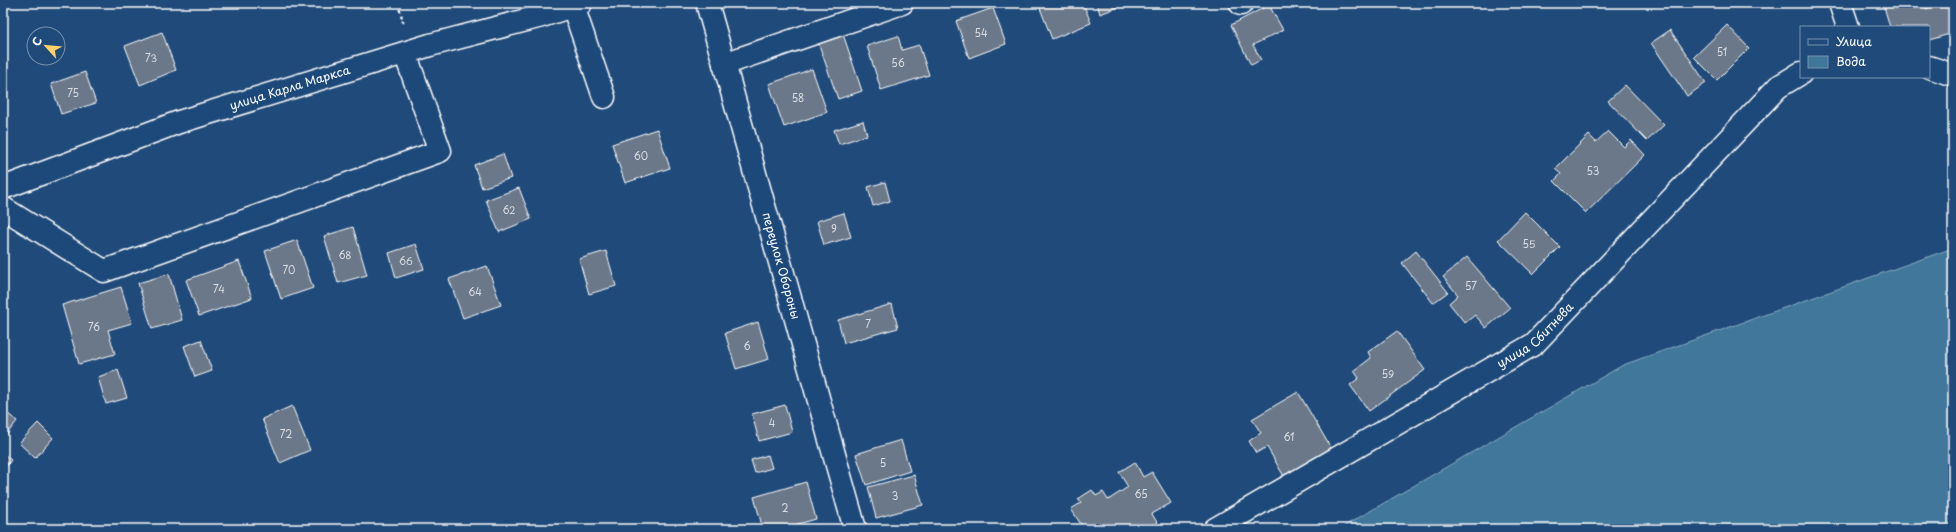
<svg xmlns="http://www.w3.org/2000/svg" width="1956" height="532" font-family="'Playpen Sans',sans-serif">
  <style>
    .water { fill: #3f779b; stroke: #8cadc3 }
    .building { fill: #6a7889; stroke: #fff }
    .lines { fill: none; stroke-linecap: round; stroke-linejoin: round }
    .minor-casing { stroke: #fff; stroke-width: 25 }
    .path { stroke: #fff; stroke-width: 2.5; stroke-dasharray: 3 3; stroke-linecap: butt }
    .minor { stroke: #1f4a7a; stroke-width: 22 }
    .labels { text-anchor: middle; stroke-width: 3; stroke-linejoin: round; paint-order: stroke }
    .number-label { font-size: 10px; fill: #dadde2 }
    .street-label { font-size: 12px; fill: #fff; stroke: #1f4a7a }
  </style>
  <rect width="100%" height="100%" fill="#1f4a7a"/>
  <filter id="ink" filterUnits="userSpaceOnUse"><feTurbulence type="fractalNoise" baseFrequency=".025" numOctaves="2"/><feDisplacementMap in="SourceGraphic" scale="8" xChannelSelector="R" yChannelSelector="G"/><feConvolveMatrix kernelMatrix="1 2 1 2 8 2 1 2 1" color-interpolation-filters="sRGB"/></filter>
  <g filter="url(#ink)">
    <path class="water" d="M1953,248v281h-614l284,-164z"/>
    <path class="building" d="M1038,3h45l8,20 -39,16z
      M1097,3h26l1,2 -24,9z
      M1883,3h41l2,6 19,-6h8v30l-24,7v-13h-39z
      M1269,5l14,25 -30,15 8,15 -10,5 -20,-40z
      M993,8l13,36 -37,14 -13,-37z
      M1727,25l22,23 -32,32 -23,-23z
      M1670,30l36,53 -19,13 -36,-53z
      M842,31l20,60 -24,8 -21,-60z
      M162,32l14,38 -36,15 -15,-39z
      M898,36l4,14 17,-5 10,30 -48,15 -14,-44z
      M812,69l15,43 -43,15 -15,-43z
      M85,72l11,31 -35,11 -10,-30z
      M1625,85l39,40 -17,16 -39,-40z
      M863,121l4,14 -28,9 -5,-14z
      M657,129l13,39 -45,15 -13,-39z
      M1608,131l16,16 7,-7 14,15 -59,58 -32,-32 7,-7 -6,-5 34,-34 7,7z
      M503,154l8,24 -29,10 -8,-23z
      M885,182l5,19 -17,5 -5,-19z
      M519,188l12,31 -32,13 -13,-32z
      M1525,212l35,35 -27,27 -35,-34z
      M844,213l7,24 -27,8 -7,-24z
      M353,227l14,48 -29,8 -14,-47z
      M297,240l16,48 -32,11 -16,-48z
      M416,244l8,25 -28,9 -7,-25z
      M606,251l10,35 -27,8 -10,-35z
      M1416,251l32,41 -15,11 -31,-40z
      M1467,257l43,51 -24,20 -11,-13 -10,8 -16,-20 9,-8 -15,-18z
      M239,261l13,37 -53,18 -13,-36z
      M487,266l14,39 -38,13 -14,-39z
      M169,274l13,46 -30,9 -14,-46z
      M121,287l11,36 -24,7 7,24 -36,10 -17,-59z
      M892,304l6,24 -54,15 -6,-23z
      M758,322l11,37 -33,10 -11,-36z
      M1397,331l28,39 -56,41 -19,-26 9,-7 -5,-7 17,-13 -3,-6z
      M201,340l11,31 -17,6 -11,-31z
      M118,370l9,28 -21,6 -8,-27z
      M1298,392l34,58 -47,28 -18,-31 -11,6 -7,-12 12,-8 -9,-14z
      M785,405l7,27 -33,9 -7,-27z
      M292,406l18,44 -30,13 -18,-44z
      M3,410l14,11 -14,18z
      M38,423l15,15 -18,20 -16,-15z
      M901,440l9,31 -44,14 -10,-31z
      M3,453l8,7 -8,11z
      M768,455l4,13 -17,5 -4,-13z
      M1135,462l8,15 9,-5 19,31 -19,11 9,15h-77l-13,-20 10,-6 -3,-4 14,-9 4,6 7,-4 5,8 20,-13 -9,-15z
      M914,475l9,30 -47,13 -8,-31z
      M806,482l10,37 -36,10h-17l-9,-32z"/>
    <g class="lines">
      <g class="minor-casing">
        <g id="minor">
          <path id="s1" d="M707,3l148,526"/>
          <path d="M1241,3v1"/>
          <path d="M1840,3l8,24"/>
          <path d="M573,6l31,91"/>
          <path d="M724,64l178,-61"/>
          <path d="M1929,67l24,8"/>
          <path id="s2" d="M3,188l176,-66 251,-77 112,-29 39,-13"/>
          <path d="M3,208l101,63 336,-120 -35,-98"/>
          <path id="s3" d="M1215,529l319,-185 244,-257 23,-14"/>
        </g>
      </g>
      <path class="path" d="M398,3l6,23"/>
      <use href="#minor" class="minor"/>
    </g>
  </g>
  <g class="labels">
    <g class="number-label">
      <text x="981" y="37">54</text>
      <text x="1722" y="56">51</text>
      <text x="151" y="62">73</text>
      <text x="898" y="67">56</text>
      <text x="73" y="97">75</text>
      <text x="798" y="102">58</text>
      <text x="641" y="160">60</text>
      <text x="1593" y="175">53</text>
      <text x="509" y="214">62</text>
      <text x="834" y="233">9</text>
      <text x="1529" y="248">55</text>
      <text x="345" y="259">68</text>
      <text x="406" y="265">66</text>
      <text x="289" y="274">70</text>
      <text x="1471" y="290">57</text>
      <text x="219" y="293">74</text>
      <text x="475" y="296">64</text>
      <text x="868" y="328">7</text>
      <text x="94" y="331">76</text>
      <text x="747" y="350">6</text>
      <text x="1388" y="378">59</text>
      <text x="772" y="427">4</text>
      <text x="286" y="438">72</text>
      <text x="1289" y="441">61</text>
      <text x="883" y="467">5</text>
      <text x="1141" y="498">65</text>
      <text x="895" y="500">3</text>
      <text x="785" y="512">2</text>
    </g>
    <g class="street-label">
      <text dy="4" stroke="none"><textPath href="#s2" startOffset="304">улица Карла Маркса</textPath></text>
      <text dy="4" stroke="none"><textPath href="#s1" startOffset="273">переулок Обороны</textPath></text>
      <text dy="4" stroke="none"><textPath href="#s3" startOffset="375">улица Сбитнева</textPath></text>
    </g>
  </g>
  <rect width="1956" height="532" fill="none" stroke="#1f4a7a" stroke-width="16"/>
  <rect x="8" y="8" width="1940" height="516" fill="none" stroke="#fff" stroke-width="1.5" filter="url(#ink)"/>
  <rect x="1800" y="26" width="130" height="52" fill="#1f4a7a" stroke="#7992af"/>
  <rect x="1808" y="39" width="20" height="6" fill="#1f4a7a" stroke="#7992af"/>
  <text x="1836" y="46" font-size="12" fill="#ffffff">Улица</text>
  <rect x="1808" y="56" width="20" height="12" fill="#3f779b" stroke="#7992af"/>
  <text x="1836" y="66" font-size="12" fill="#ffffff">Вода</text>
  <g transform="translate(46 46) rotate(297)"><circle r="19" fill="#1f4a7a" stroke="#7992af"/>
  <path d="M0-3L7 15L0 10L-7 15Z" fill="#ffd166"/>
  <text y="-6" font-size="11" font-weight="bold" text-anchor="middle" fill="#ffffff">С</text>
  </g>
</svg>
